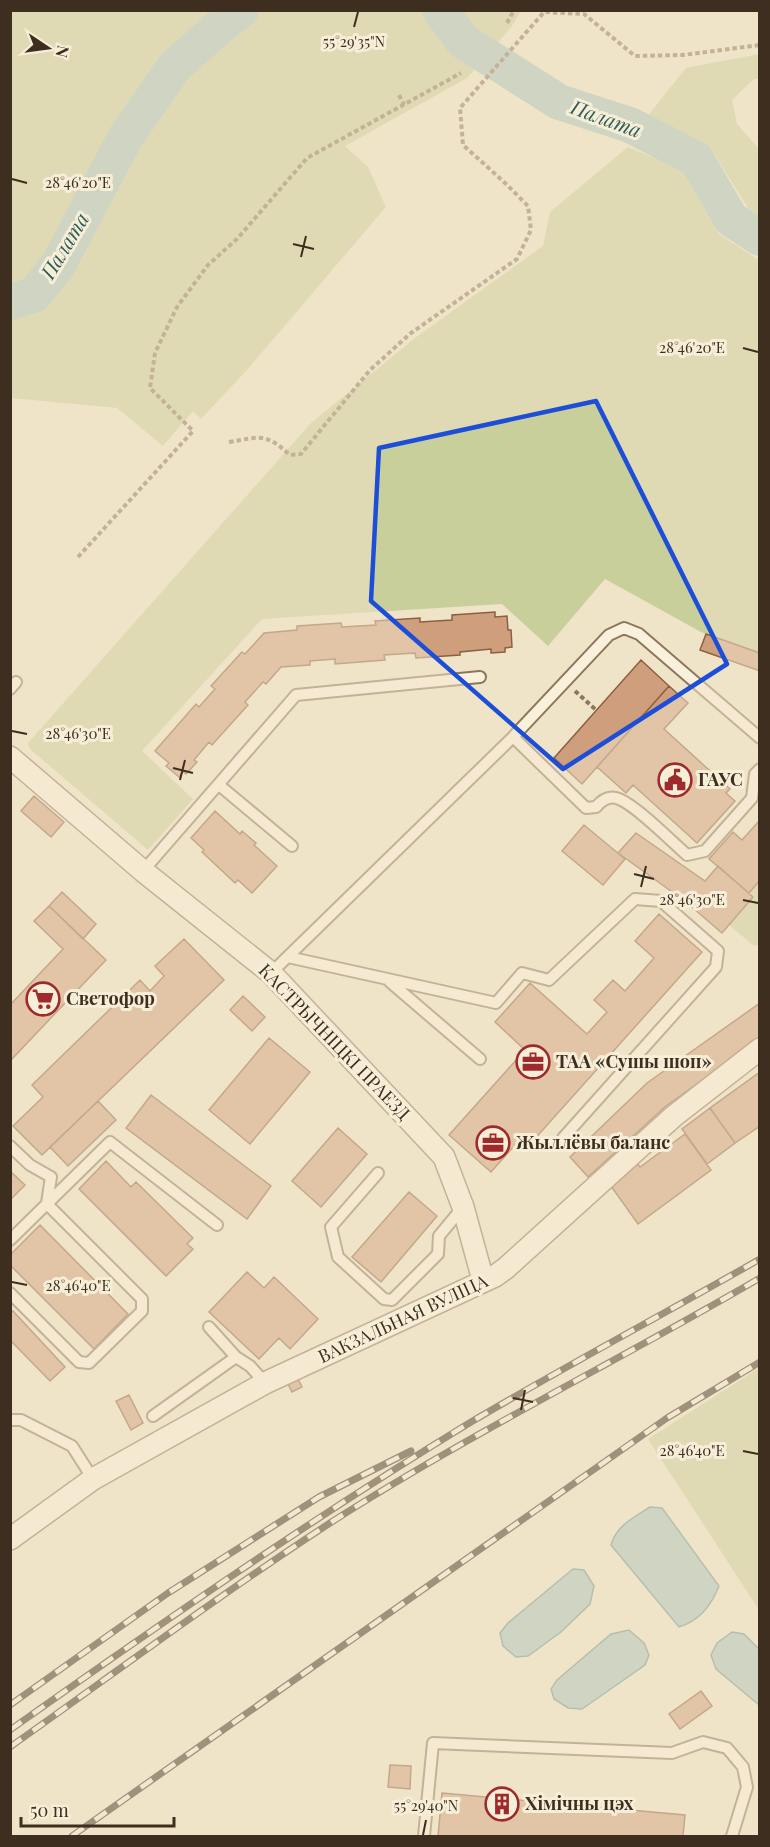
<svg xmlns="http://www.w3.org/2000/svg" width="770" height="1847" font-family="'Playfair Display',serif">
  <style>
    .green { fill: #c9cf9b }
    .water { fill: #a9c4bc; stroke: #6f938a; stroke-width: 1.5 }
    .lines { fill: none; stroke-linecap: round; stroke-linejoin: round }
    .river { stroke: #a9c4bc; stroke-width: 36 }
    .building { fill: #cf9f7d; stroke: #8d5f41; stroke-width: 1.5 }
    .service-casing { stroke: #8d765c; stroke-width: 14 }
    .minor-casing { stroke: #8d765c; stroke-width: 24 }
    .path { stroke: #8d765c; stroke-width: 4; stroke-dasharray: 4.5 3; stroke-linecap: butt }
    .service { stroke: #faf1dc; stroke-width: 10 }
    .minor { stroke: #faf1dc; stroke-width: 21 }
    .rail-casing { stroke: #3d2e20; stroke-width: 7 }
    .rail { stroke: #f7eed8; stroke-width: 4.5; stroke-dasharray: 14; stroke-linecap: butt }
    .marked { fill: none; stroke: #1d4ed8; stroke-width: 4.5; stroke-linejoin: round }
    .ticks { fill: none; stroke: #3d2e20; stroke-width: 2 }
    .labels { text-anchor: middle; stroke-width: 6; stroke-linejoin: round; paint-order: stroke }
    .poi-label { font-size: 18px; font-weight: bold; fill: #3d2e20; stroke: #f7eed8; text-anchor: start }
    .street-label { font-size: 18px; fill: #3d2e20; stroke: #f7eed8 }
    .water-label { font-size: 20px; font-style: italic; fill: #2f5d5a; stroke: #f7eed8 }
    .ticks-label { font-size: 15px; text-anchor: middle; fill: #3d2e20; stroke: #f7eed8; stroke-width: 6; stroke-linejoin: round; paint-order: stroke }
  </style>
  <rect width="100%" height="100%" fill="#f0e4c8"/>
  <path class="green" d="M10,11l1,-1 510,1 -9,15 -45,52 -122,68 23,21 18,40 -140,164 -45,48 -8,-8 -30,35 -46,-38 -106,-10z
    M759,54v25h-5l-22,21 5,24 22,25v67l-11,-8 -37,-59 -65,-31 40,-50z
    M628,147l53,22 38,65 40,26v393l-58,-21 -96,-53 -57,67 -46,-42 -240,15 -120,132 51,48 -45,51 -118,-101 -2,-6 283,-320 104,-85 128,-92 7,-34z
    M759,880v66l-6,-1 -24,-20 24,-28 -4,-4z
    M759,1368v242l-111,-171z"/>
  <path class="water" d="M650,1507l12,1 57,78c-7,18 -20,35 -40,41l-68,-82c5,-19 23,-28 39,-38z
    M573,1569l11,1 10,16 -4,18 -29,28 -33,24 -12,1 -13,-11 -3,-13 8,-10z
    M629,1630l15,13 5,12 -4,10 -63,44 -14,-1 -14,-9 -3,-10 6,-9 54,-46z
    M732,1632l12,2 15,15v56l-43,-36 -5,-14 6,-12z"/>
  <g class="lines">
    <path class="river" d="M440,10l23,31 96,61 71,23 66,34 35,60 29,19
      M10,302l24,-7 24,-30 67,-127 50,-72 49,-43 17,-13"/>
  </g>
  <path class="building" d="M495,612v5l12,-1 1,14h3l1,17 -7,1v4l-14,1v-4l-31,3v3l-44,3 -1,-5 -31,2 1,5 -50,4v-5l-25,2v4l-29,2 -15,17 -3,-2 -18,20 3,3 -36,40 -3,-3 -15,18 3,2 -11,12 -3,-2 -4,5 -13,-11 3,-3 -14,-12 41,-47 3,3 16,-18 -4,-3 31,-34 3,2 19,-21 33,-3v-4l44,-3 1,4 34,-2 -1,-4 45,-3v4l32,-2v-5z
    M706,634l54,19v18l-60,-21z
    M641,660l28,26 -87,98 -28,-26z
    M669,686l19,17 -24,26 66,60 -4,4 9,8 -38,42 -64,-58 -7,8 -29,-26z
    M34,796l30,26 -13,15 -30,-26z
    M215,811l25,23 2,-3 14,12 -2,2 23,21 -25,27 -14,-13 -3,3 -33,-31 2,-2 -13,-12z
    M760,820v60l-11,13 -40,-34 24,-27 9,8z
    M584,825l41,34 -22,26 -41,-34z
    M636,833l69,48 13,-15 35,31 -31,36 -36,-31 -68,-49z
    M62,892l34,32 -13,15 -34,-33z
    M49,906l57,54 -96,101v-56l53,-56 -29,-28z
    M659,914l43,38 -170,190 -8,-7 -33,37 -42,-37 76,-85 -30,-28 35,-39 57,51 20,-22 -13,-12 19,-20 12,11 29,-33 -19,-17z
    M184,939l40,41 -182,175 -29,-29 30,-29 -11,-12 108,-105 10,11 14,-15 -9,-10z
    M243,996l22,21 -13,14 -22,-21z
    M760,1003v36l-94,67 -78,71 -18,-20 77,-74z
    M269,1038l41,34 -60,72 -41,-34z
    M760,1072v54l-25,17 -25,-35z
    M151,1095l120,91 -24,33 -121,-91z
    M98,1101l18,19 -48,46 -18,-19z
    M710,1108l25,35 -28,21 -25,-35z
    M338,1128l29,26 -46,53 -29,-26z
    M685,1134l26,36 -73,54 -30,-42 28,-20 4,5z
    M106,1161l25,26 5,-5 57,56 -6,6 6,5 -27,27 -87,-87z
    M10,1171l15,14 -15,15z
    M409,1192l28,24 -56,66 -29,-25z
    M40,1225l88,89 -34,35 -84,-84v-10z
    M247,1272l17,16 10,-11 44,42 -28,30 -11,-11 -20,21 -50,-47z
    M13,1311l52,56 -15,14 -40,-41v-27z
    M298,1379l4,8 -10,5 -4,-8z
    M129,1395l14,28 -12,7 -15,-29z
    M701,1691l11,15 -32,23 -11,-15z
    M390,1765l21,1 -1,23 -22,-2z
    M442,1793l243,22 -2,21h-245z"/>
  <g class="lines">
    <g class="service-casing">
      <path id="service" d="M10,689l6,-7
        M513,737l73,71 10,-1c5,-6 12,-11 20,-9 17,4 56,44 71,57l18,-4 47,-53 3,-24 5,-5
        M219,785l73,61
        M143,871l153,-176 184,-18
        M288,957l208,46 26,-30 27,7 86,-81 26,2 57,50 -2,16 -153,171
        M271,973l242,-236 96,-102 15,-7 15,6 121,104
        M390,982l90,77
        M10,1146l20,19 21,12 -4,26
        M378,1173l-47,54 7,30 46,42 8,1 46,-46 1,-18 24,-29
        M10,1240l100,-98 107,83
        M10,1293l69,69 10,1 53,-52v-12l-95,-95
        M209,1327l27,30 14,9 15,17
        M153,1416l83,-59
        M10,1420h11l51,26 21,33
        M424,1836l9,-93 239,10 31,-11 24,6 16,19 4,20 -15,49"/>
    </g>
    <g class="minor-casing">
      <path id="minor" d="M10,757l133,114 128,102 173,184 19,50 20,73
        M10,1539l83,-60 172,-96 230,-107 11,-8 168,-152 86,-67"/>
    </g>
    <path class="path" d="M507,23l7,-13
      M399,95l5,10
      M229,442c31,-5 36,-10 61,13l11,-1 69,-84 41,-37 106,-74 14,-29 -3,-24 -24,-24 -41,-37 -3,-37 84,-96 40,2 51,42 48,-1 77,-10
      M78,557l115,-126 -43,-43 5,-35 22,-46 31,-42 29,-26 70,-81 154,-85
      M575,691l21,19"/>
    <use href="#service" class="service"/>
    <use href="#minor" class="minor"/>
    <g class="rail-casing">
      <path id="rail" d="M10,1705l158,-112 151,-96 92,-46
        M10,1730c151,-107 303,-212 461,-308 95,-56 193,-108 289,-163
        M10,1747c106,-75 211,-153 320,-224 139,-89 288,-162 430,-245
        M72,1836l595,-418 93,-56"/>
    </g>
    <use href="#rail" class="rail"/>
  </g>
  <path d="M0 0H770V1847H0ZM596,401l131,263 -164,105 -192,-168 8,-153z" fill="#f0e4c8" fill-opacity=".55" fill-rule="evenodd"/>
  <path class="marked" d="M596,401l131,263 -164,105 -192,-168 8,-153z"/>
  <path class="ticks" d="M354,27l4,-15M12,179l15,4M293,244l21,5M301,257l5,-21M743,348l15,4M12,731l15,3M173,768l20,5M180,780l5,-20M634,874l20,5M641,887l5,-21M743,900l15,3M12,1282l15,3M513,1398l20,4M521,1410l4,-20M743,1451l15,3M423,1835l3,-15"/>
  <defs>
    <g id="civic-ring" transform="scale(1.725)"><circle r="9.5" fill="#f7eed8" stroke="#9e2a2b" stroke-width="1.5"/><path d="M-.6-6.5H3V-4.5H.6V-3L4-1V1h2V6H-6V1h2V-1L-.6-3ZM-1.2 2.5V6h2.4V2.5Z" fill="#9e2a2b"/></g>
    <g id="supermarket-ring" transform="scale(1.725)"><circle r="9.5" fill="#f7eed8" stroke="#9e2a2b" stroke-width="1.5"/><path d="M-6-5.5h2.5l.6 2H6L4.5 2H-2.5L-4.4-4H-6ZM-1.5 3.2a1.3 1.3 0 1 0 .1 0ZM3 3.2a1.3 1.3 0 1 0 .1 0Z" fill="#9e2a2b"/></g>
    <g id="office-ring" transform="scale(1.725)"><circle r="9.5" fill="#f7eed8" stroke="#9e2a2b" stroke-width="1.5"/><path d="M-6-3h4V-5.5h4V-3h4V5H-6ZM-1-4.5V-3h2v-1.5ZM-6 0V1H6V0Z" fill="#9e2a2b"/></g>
    <g id="building-ring" transform="scale(1.725)"><circle r="9.5" fill="#f7eed8" stroke="#9e2a2b" stroke-width="1.5"/><path d="M-4-6H4V6H1V3H-1V6H-4ZM-2.5-4.3h1.7v1.8h-1.7ZM.8-4.3h1.7v1.8H.8ZM-2.5-1h1.7V.8h-1.7ZM.8-1h1.7V.8H.8Z" fill="#9e2a2b"/></g>
  </defs>
  <g fill-rule="evenodd">
    <use href="#civic-ring" x="675" y="780"/>
    <use href="#supermarket-ring" x="43" y="999"/>
    <use href="#office-ring" x="533" y="1062"/>
    <use href="#office-ring" x="493" y="1143"/>
    <use href="#building-ring" x="502" y="1804"/>
  </g>
  <g class="labels">
    <g class="poi-label">
      <text x="698" y="786">ГАУС</text>
      <text x="66" y="1005">Светофор</text>
      <text x="556" y="1068">ТАА «Сушы шоп»</text>
      <text x="516" y="1149">Жыллёвы баланс</text>
      <text x="525" y="1810">Хімічны цэх</text>
    </g>
    <g class="street-label">
      <text transform="translate(334 1042) rotate(46)" y="6">КАСТРЫЧНІЦКІ ПРАЕЗД</text>
      <text transform="translate(403 1319) rotate(-25)" y="6">ВАКЗАЛЬНАЯ ВУЛІЦА</text>
    </g>
    <g class="water-label">
      <text transform="translate(606 119) rotate(20)" y="7">Палата</text>
      <text transform="translate(65 246) rotate(-59)" y="7">Палата</text>
    </g>
  </g>
  <g class="ticks-label">
    <text x="354" y="47">55°29'35"N</text>
    <text x="78" y="188">28°46'20"E</text>
    <text x="692" y="353">28°46'20"E</text>
    <text x="78" y="739">28°46'30"E</text>
    <text x="692" y="905">28°46'30"E</text>
    <text x="78" y="1291">28°46'40"E</text>
    <text x="692" y="1456">28°46'40"E</text>
    <text x="426" y="1811">55°29'40"N</text>
  </g>
  <rect width="770" height="1847" fill="none" stroke="#3d2e20" stroke-width="24"/>
  <g transform="translate(48 48) rotate(103)" stroke="#f7eed8" stroke-width="4.5" paint-order="stroke">
  <path d="M0-4.5L10 22L0 15L-10 22Z" fill="#3d2e20"/>
  <text y="-9" font-size="16" font-weight="bold" text-anchor="middle" fill="#3d2e20">N</text>
  </g>
  <path d="M21 1817v9h153v-9" fill="none" stroke="#3d2e20" stroke-width="3"/>
  <text x="30" y="1817" font-size="18" fill="#3d2e20" stroke="#f7eed8" stroke-width="4.5" paint-order="stroke">50 m</text>
</svg>
